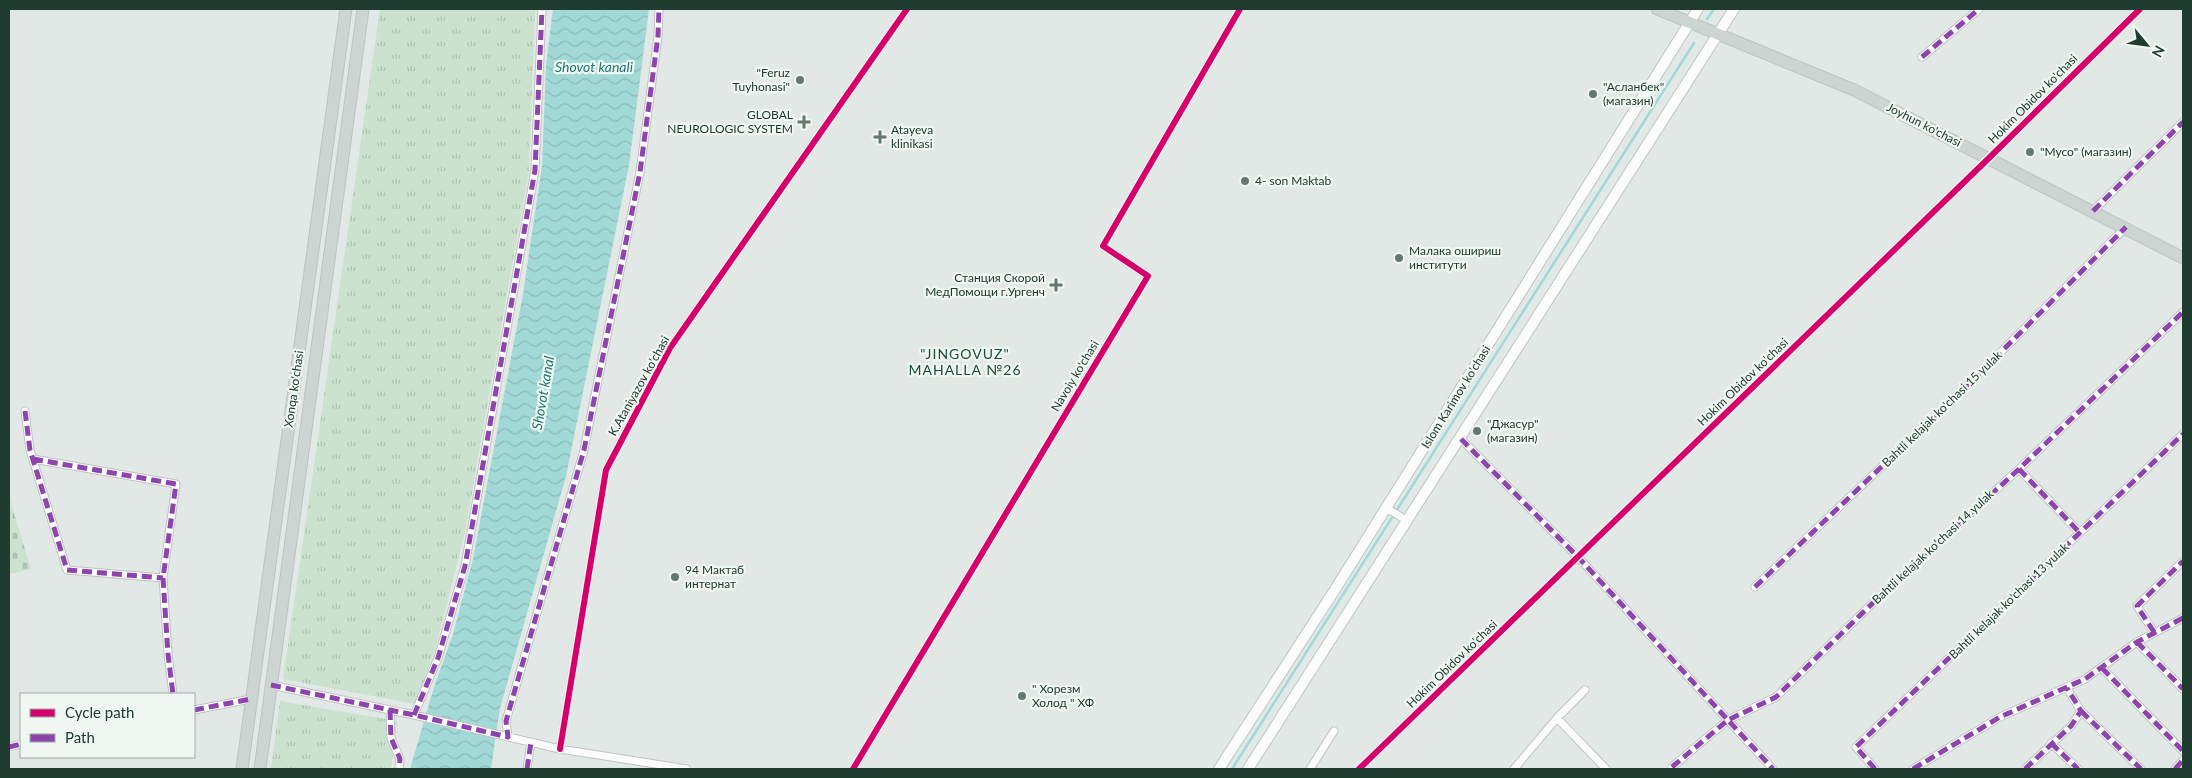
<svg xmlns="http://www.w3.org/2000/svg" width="2192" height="778" font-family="Lato,sans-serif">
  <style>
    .cemetery { fill: url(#cemetery-stones) }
    .park { fill: url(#park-tufts) }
    .water { fill: url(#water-waves) }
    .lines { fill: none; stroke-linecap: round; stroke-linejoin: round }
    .stream { stroke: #a1d9d7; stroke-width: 2.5 }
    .street-casing { stroke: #bfc5c2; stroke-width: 9 }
    .secondary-casing { stroke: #bec6c2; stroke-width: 12 }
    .primary-casing { stroke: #bbc5c0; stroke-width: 13 }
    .street { stroke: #fbfcfb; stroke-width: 7 }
    .secondary { stroke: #fbfcfb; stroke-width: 10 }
    .primary { stroke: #ccd5d1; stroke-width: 11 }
    .quiet { stroke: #8e44ad; stroke-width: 5; stroke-dasharray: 10 5; stroke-linecap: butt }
    .cycleway-casing { stroke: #f0f7f2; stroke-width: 9 }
    .cycleway { stroke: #d6006c; stroke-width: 6 }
    .poi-dot { fill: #64786f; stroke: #f0f7f2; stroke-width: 2 }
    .labels { text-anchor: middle; stroke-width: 4.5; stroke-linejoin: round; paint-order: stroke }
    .poi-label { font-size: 12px; fill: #203b2f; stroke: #f0f7f2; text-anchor: start }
    .street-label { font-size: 12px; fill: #203b2f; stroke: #f0f7f2 }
    .water-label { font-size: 14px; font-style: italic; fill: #197878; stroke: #f0f7f2 }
    .neighbourhood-label { font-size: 14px; letter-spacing: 1px; fill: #1b4e39; stroke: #f0f7f2 }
  </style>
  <defs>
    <pattern id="cemetery-stones" width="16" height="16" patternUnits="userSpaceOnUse" patternTransform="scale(1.25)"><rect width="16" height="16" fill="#cae2ce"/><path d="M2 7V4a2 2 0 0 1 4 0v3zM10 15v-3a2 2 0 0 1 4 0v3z" fill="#adc3b1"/></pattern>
    <pattern id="park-tufts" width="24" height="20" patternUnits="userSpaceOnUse" patternTransform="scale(1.25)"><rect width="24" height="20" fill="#cae2ce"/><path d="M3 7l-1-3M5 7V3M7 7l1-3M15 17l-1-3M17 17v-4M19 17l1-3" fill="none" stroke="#adc3b1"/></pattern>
    <pattern id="water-waves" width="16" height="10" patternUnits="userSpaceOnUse" patternTransform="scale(1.25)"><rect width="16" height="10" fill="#a1d9d7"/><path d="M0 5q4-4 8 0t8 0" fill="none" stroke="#8abbb9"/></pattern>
  </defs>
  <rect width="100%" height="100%" fill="#e2e8e5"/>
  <path class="cemetery" d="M9,497l22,72 -22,5z"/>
  <path class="park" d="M380,9h155l-6,161 -64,362 -30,118 -20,54 -132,-25z
    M280,701l117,20 -6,48h-120z"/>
  <path class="water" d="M553,9h96l-20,156 -63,311 -66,232 -9,61h-81l24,-82 19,-53 20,-75 50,-265 19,-128 4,-101z"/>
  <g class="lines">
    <path class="stream" d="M1707,19l7,-10
      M1232,769l462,-726"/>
    <g class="street-casing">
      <path id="street" d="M1922,57l57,-48
        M2093,211l90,-89
        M25,411l5,39 37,120 96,8
        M1461,439l117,118 195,212
        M33,459l143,25 -13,94 5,76 5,40
        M2019,469l60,63
        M1386,508l22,13
        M1755,587l221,-210 150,-150
        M2154,632l-17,-26 46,-45
        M2137,642l46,47
        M2102,668l81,83
        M271,685l143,30 146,34 127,20
        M194,710l57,-11
        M390,710l1,28 9,21 -1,10
        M2081,711l60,58
        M414,715l24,-57 27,-92 70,-396 7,-161
        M1557,718l49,51
        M508,737l-2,-16 78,-271 56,-278 18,-136 1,-27
        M2051,743l27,26
        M9,747l12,-3
        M560,749l46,-279 64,-122 237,-339
        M1672,767l56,-47 48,-23 105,-102 138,-126 164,-157
        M527,769l4,-27
        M853,769l295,-493 -45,-30 137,-237
        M1310,769l24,-38
        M1359,769l630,-611 151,-149
        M1514,769l43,-51 28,-28
        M1875,769l-19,-22 327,-313
        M1913,769l87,-52 85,-38 52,-37 46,-24
        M2025,769l46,-43 10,-15 -14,-23
        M2175,769l8,-9"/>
    </g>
    <g class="secondary-casing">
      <path id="secondary" d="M1219,769l117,-181 362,-579
        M1248,769l486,-760"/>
    </g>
    <g class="primary-casing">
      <path id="primary" d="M1657,9l197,81 329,168
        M242,769l104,-760
        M260,769l103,-760"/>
    </g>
    <use href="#street" class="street"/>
    <use href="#secondary" class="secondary"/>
    <use href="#primary" class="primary"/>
    <path class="quiet" d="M1922,57l57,-48
      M2093,211l90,-89
      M25,411l5,39 37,120 96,8
      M1461,439l117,118 195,212
      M33,459l143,25 -13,94 5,76 5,40
      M2019,469l60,63
      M1755,587l221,-210 150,-150
      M2154,632l-17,-26 46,-45
      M2137,642l46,47
      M2102,668l81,83
      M271,685l143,30 94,22 -2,-16 78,-271 56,-278 18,-136 1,-27
      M194,710l57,-11
      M390,710l1,28 9,21 -1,10
      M2081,711l60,58
      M414,715l24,-57 27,-92 70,-396 7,-161
      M2051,743l27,26
      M9,747l12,-3
      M1672,767l56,-47 48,-23 105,-102 138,-126 164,-157
      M527,769l4,-27
      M1875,769l-19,-22 327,-313
      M1913,769l87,-52 85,-38 52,-37 46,-24
      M2025,769l46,-43 10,-15 -14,-23
      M2175,769l8,-9"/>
    <g class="cycleway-casing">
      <path id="cycleway" d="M560,749l46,-279 64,-122 237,-339
        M853,769l295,-493 -45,-30 137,-237
        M1359,769l630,-611 151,-149"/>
    </g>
    <use href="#cycleway" class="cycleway"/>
  </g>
  <g class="poi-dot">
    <circle cx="800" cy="80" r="5"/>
    <circle cx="1593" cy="94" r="5"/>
    <path d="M801.5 114.5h5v5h5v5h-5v5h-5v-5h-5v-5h5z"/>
    <path d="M877.5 129.5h5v5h5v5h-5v5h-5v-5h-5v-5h5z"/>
    <circle cx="2030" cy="152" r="5"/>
    <circle cx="1245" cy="181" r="5"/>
    <circle cx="1399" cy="258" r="5"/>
    <path d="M1053.5 277.5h5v5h5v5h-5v5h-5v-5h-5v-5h5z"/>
    <circle cx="1477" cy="431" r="5"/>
    <circle cx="675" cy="577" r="5"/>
    <circle cx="1022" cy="696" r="5"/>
  </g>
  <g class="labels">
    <g class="poi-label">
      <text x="790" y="77" text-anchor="end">"Feruz<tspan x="790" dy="14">Tuyhonasi"</tspan></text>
      <text x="1603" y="91">"Асланбек"<tspan x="1603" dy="14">(магазин)</tspan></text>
      <text x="793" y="119" text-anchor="end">GLOBAL<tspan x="793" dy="14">NEUROLOGIC SYSTEM</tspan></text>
      <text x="891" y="134">Atayeva<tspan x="891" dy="14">klinikasi</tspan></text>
      <text x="2040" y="156">"Мусо" (магазин)</text>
      <text x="1255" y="185">4- son Maktab</text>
      <text x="1409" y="255">Малака ошириш<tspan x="1409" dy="14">институти</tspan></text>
      <text x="1045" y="282" text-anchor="end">Станция Скорой<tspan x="1045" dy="14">МедПомощи г.Ургенч</tspan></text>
      <text x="1487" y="428">"Джасур"<tspan x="1487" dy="14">(магазин)</tspan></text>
      <text x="685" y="574">94 Мактаб<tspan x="685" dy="14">интернат</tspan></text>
      <text x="1032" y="693">" Хорезм<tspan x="1032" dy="14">Холод " ХФ</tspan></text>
    </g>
    <g class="street-label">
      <text transform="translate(2033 99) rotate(-45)" y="4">Hokim Obidov ko'chasi</text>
      <text transform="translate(1924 125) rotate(27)" y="4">Joyhun ko'chasi</text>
      <text transform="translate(1075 376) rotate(-59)" y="4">Navoiy ko'chasi</text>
      <text transform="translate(1743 382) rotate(-44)" y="4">Hokim Obidov ko'chasi</text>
      <text transform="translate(639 386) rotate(-61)" y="4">K.Ataniyazov ko'chasi</text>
      <text transform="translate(294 389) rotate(-82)" y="4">Xonqa ko'chasi</text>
      <text transform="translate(1456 397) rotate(-58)" y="4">Islom Karimov ko'chasi</text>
      <text transform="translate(1942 409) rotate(-44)" y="4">Bahtli kelajak ko'chasi 15 yulak</text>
      <text transform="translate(1933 547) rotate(-43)" y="4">Bahtli kelajak ko'chasi 14 yulak</text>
      <text transform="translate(2009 601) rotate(-44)" y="4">Bahtli kelajak ko'chasi 13 yulak</text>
      <text transform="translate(1452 664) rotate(-44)" y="4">Hokim Obidov ko'chasi</text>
    </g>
    <g class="water-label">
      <text x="594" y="72">Shovot kanali</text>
      <text transform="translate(543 393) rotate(-80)" y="5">Shovot kanal</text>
    </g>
    <g class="neighbourhood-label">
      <text x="965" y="359">"JINGOVUZ"<tspan x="965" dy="16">MAHALLA №26</tspan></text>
    </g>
  </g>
  <rect width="2192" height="778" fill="none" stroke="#203b2f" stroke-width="20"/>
  <rect x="20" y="693" width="175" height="65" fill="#f0f7f2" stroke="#9daca4"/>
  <rect x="30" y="709" width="25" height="8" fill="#d6006c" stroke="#9daca4"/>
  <text x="65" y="718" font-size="15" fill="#203b2f">Cycle path</text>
  <rect x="30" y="734" width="25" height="8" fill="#8e44ad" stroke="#9daca4"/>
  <text x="65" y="743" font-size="15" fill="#203b2f">Path</text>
  <g transform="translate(2147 45) rotate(119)" stroke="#f0f7f2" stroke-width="4" paint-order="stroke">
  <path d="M0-4L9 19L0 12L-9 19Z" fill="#203b2f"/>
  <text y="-8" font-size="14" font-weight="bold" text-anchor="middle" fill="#203b2f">N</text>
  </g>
</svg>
